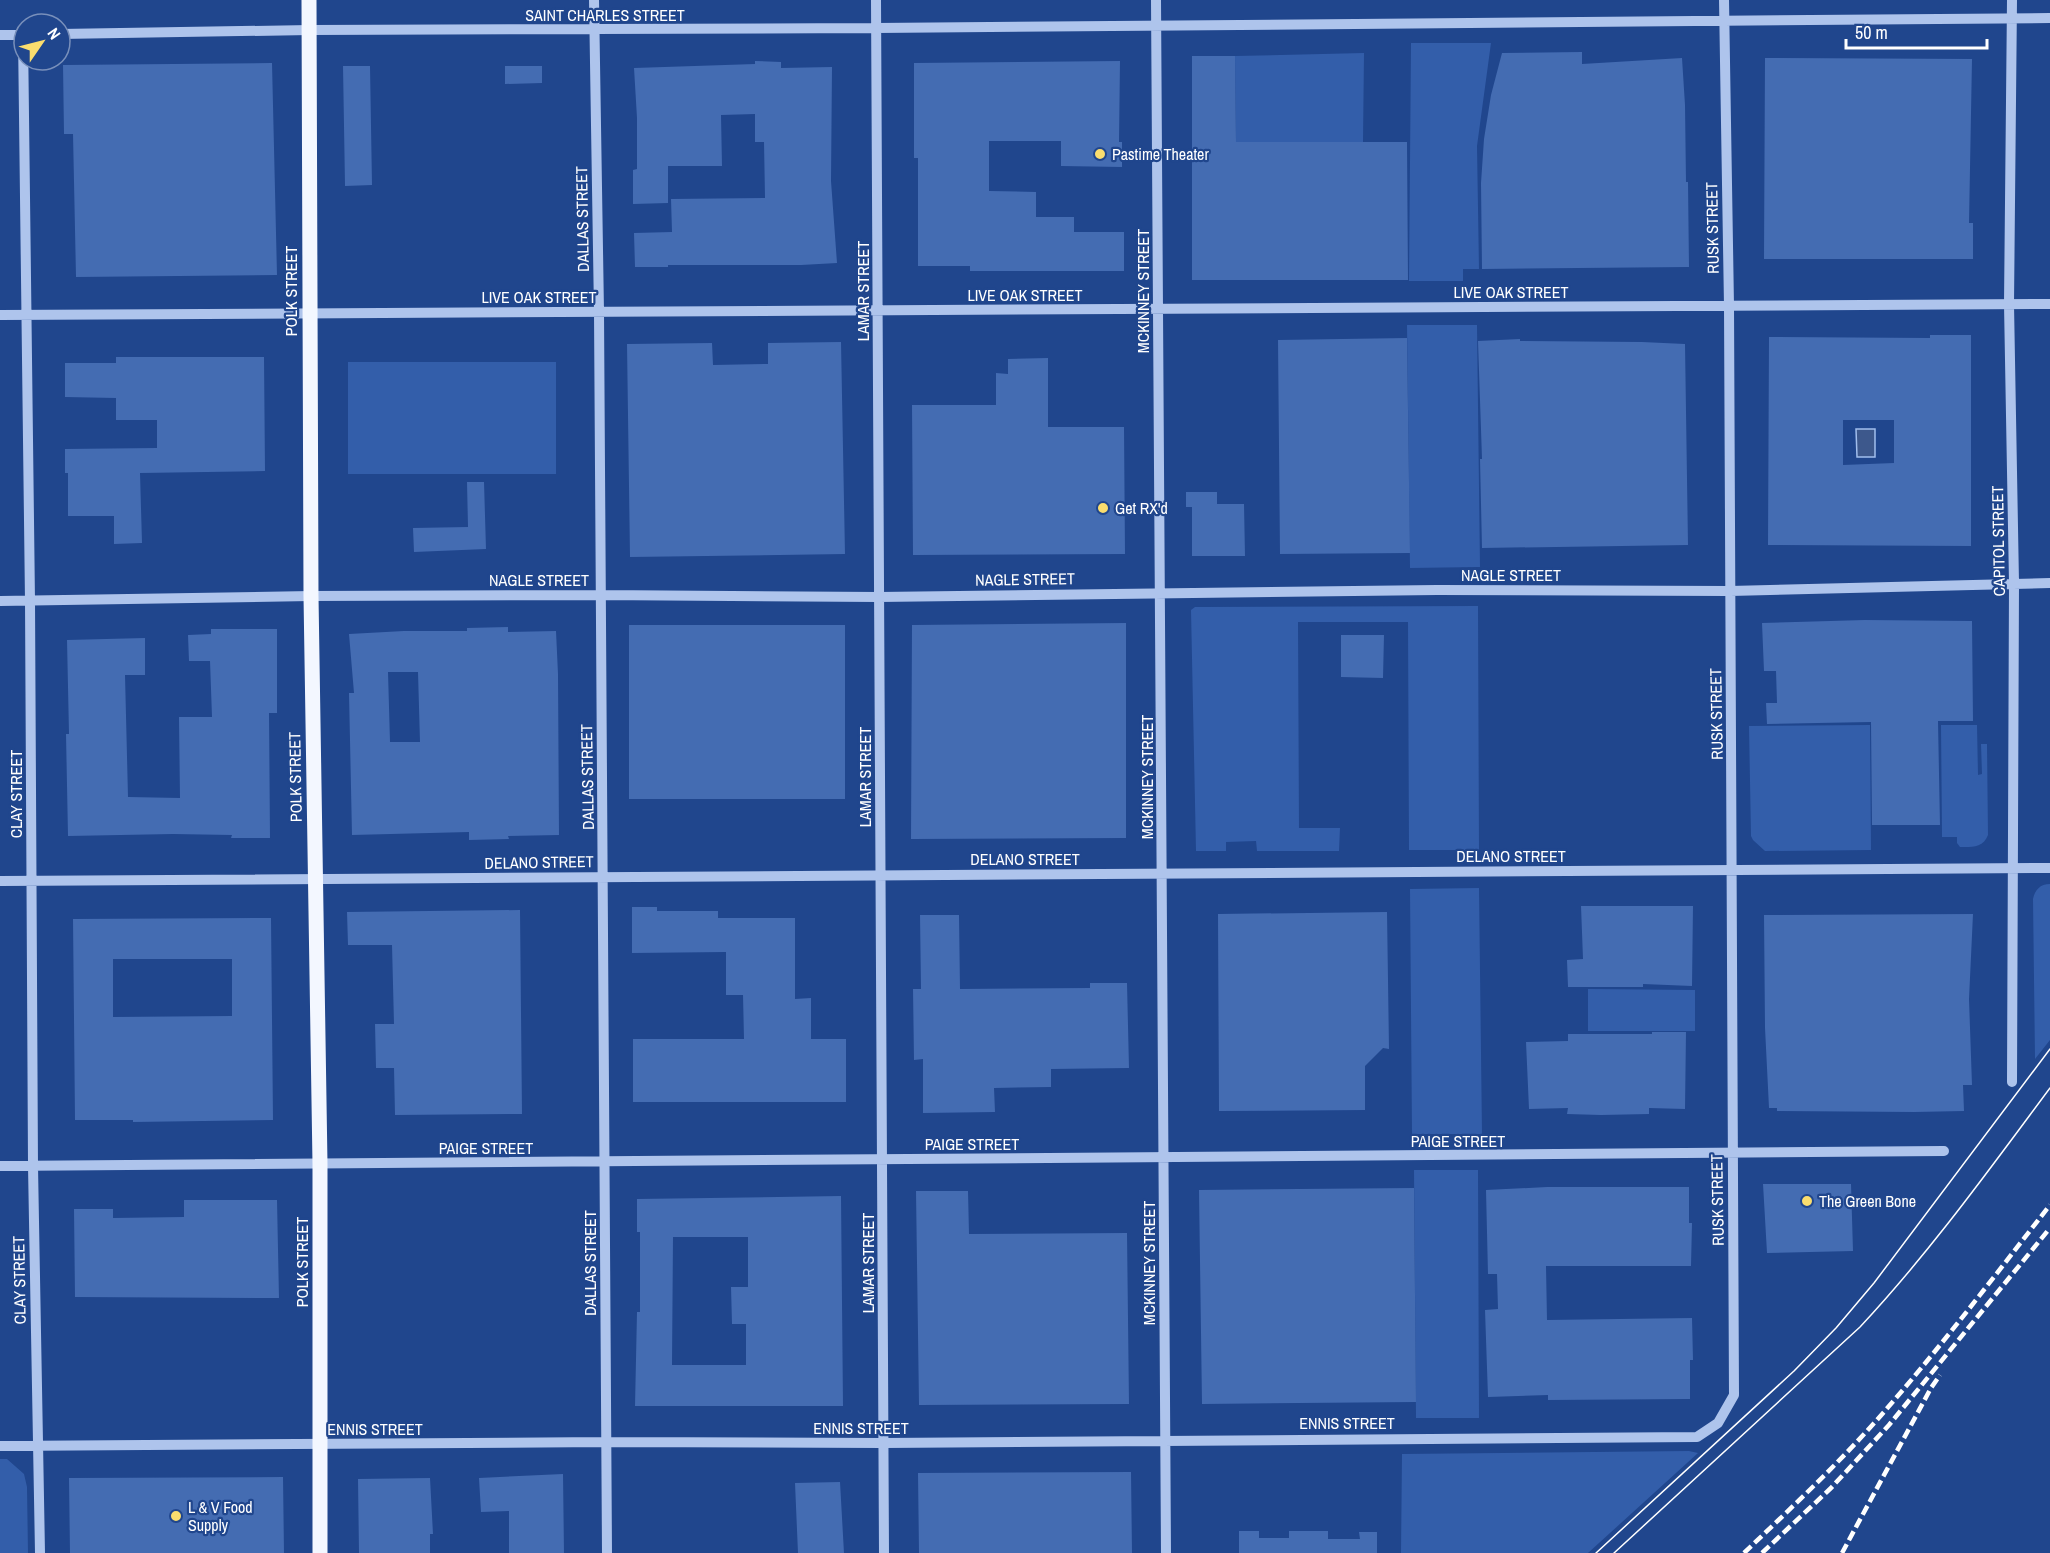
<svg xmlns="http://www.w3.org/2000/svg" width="2050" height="1553" font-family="'Archivo Narrow',sans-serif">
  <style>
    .green { fill: #335eaa }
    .water { fill: #3d588c; stroke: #a1beed; stroke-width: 1.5 }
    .building { fill: #446cb2; fill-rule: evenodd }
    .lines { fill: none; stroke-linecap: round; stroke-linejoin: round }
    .minor { stroke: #aec4ec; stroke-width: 10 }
    .major { stroke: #f3f7ff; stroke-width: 15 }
    .tram { stroke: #fff; stroke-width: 1.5 }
    .rail { stroke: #fff; stroke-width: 4.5; stroke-dasharray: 10 4.5; stroke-linecap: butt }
    .poi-dot { fill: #fadd6e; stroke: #20468d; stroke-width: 2 }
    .labels { text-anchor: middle; stroke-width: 4.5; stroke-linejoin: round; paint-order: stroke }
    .street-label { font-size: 16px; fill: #fff; stroke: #20468d }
    .poi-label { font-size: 16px; fill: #fff; stroke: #20468d; text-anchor: start }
  </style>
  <rect width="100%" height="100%" fill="#20468d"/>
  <path class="green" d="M1411,43h80l-14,103 2,123h-16v12h-54z
    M1364,53l-1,89h-127l-1,-86z
    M1407,325h70l3,242 -70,1z
    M348,362h208v112h-208z
    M1478,606l1,244h-70l-1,-228h-110l1,206h41l-1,23h-82l-1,-10 -30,1v9h-30l-5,-241 4,-3h6z
    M1870,725l1,125 -106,1 -12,-11 -2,-4 -2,-110z
    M1941,725h36l1,50 4,-1 -1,-30h6l1,91c-5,13 -16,12 -28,12l-3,-4v-6h-15z
    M2050,884v156l-15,19 -2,-160c2,-9 7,-15 17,-15z
    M1479,888l3,246h-70l-2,-245z
    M1588,989l107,1v41h-107z
    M1414,1170h64l1,248h-63z
    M1689,1451l9,2 -110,100h-187l1,-99z
    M0,1459h7l17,15 3,13 1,66h-28z"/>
  <path class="water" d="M1856,429h19v28h-18z"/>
  <path class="building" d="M1582,52v12l100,-6 3,47 1,77h2l1,85 -207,2 -1,-86 3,-44 7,-44 11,-42z
    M1192,56h43l1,86h171l1,138h-216z
    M1765,58l207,1 -3,164h4v36h-209z
    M755,61l26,1v6l51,-1 -1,114 6,82 -36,2h-133v2h-33l-1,-34 38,-1 -1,-33 94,-1 -1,-56h-9v-28l-34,1 1,51h-54v37l-35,1v-34l4,-1v-51l-3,-50 121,-4z
    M1120,61l-1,81h3v25l-61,-1v-25h-72v50l47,1v25h38v15h50v39h-154v-5h-52v-108h-4v-95z
    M272,63l5,212 -201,2 -3,-143h-9l-1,-69z
    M343,66h27l2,119 -27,1z
    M505,66h37v17l-37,1z
    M1930,335h41v211l-203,-1 1,-208 161,1zM1843,420h51v43l-51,2z
    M1407,338l3,215 -130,1 -2,-214z
    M1520,339v2l122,1 43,2 3,201 -206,3 -2,-89h2l-4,-118z
    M841,342l4,212 -215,3 -3,-213 85,-1 1,22 55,-1v-21z
    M116,357h148l1,114 -125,2 2,70 -28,1v-28h-46v-43h-3v-24l92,-1v-28h-41v-22l-51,-1v-34h51z
    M1048,358v69h76l1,127 -212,1 -1,-150h84v-32l12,1v-15z
    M467,482h17l2,67 -72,3 -1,-24 55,-1z
    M1186,492h31v12h27l1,52h-53v-49h-6z
    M1865,620l107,1 1,100h-35l2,104h-68l-1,-103 -104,2 -1,-21h11l-1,-32h-12l-2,-48z
    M1126,623v215l-215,1 1,-214z
    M629,625h216v174h-216z
    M508,627v5l48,-1 2,43 1,161 -51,1 1,3 -40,1v-8l-117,3 -3,-142h5l-5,-59 55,-3h63v-3zM388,672h30l2,70h-30z
    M211,629h66v84h-8l1,125h-39l1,-3 -59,-1 -105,2 -2,-102h3l-2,-94 78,-2v37h-20l3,122 52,1 -1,-81h33l-2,-56h-21l-1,-26 23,-1z
    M1341,635h43l-1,43 -42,-1z
    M1581,906h112l-1,80 -49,-2v3h-75l-1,-27 16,-1z
    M632,907h25v4h61v7h77v81l16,-1v41h35v63h-213v-63h111l-1,-44h-17v-43l-94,1z
    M520,910l2,204 -127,1 -1,-47h-18l-1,-44h19l-2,-79h-44l-1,-33z
    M1387,912l2,137 -6,-1 -18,18v44l-146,1 -1,-197z
    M1973,914l-4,85 3,86h-9l1,26 -50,1 -137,-1v-3h-8l-4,-80 -1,-113z
    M920,915h39l1,74 130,-1v-5h37l2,85 -78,1v18l-57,1 1,24 -72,1v-54l-9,1 -1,-71h8z
    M271,918l2,202 -140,2v-2h-58l-2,-201zM113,959h119v57l-119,1z
    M1652,1032h34l-1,77 -36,-1v6l-48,1 -34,-1 1,-6 -39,1 -3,-67 42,-1v-7h84z
    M1763,1184h88l2,67 -86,2z
    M1547,1187h142v36h3l-1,43h-145l1,54 145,-2 1,42h-3v39l-142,1v-5l-60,2 -3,-87 13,-1 -1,-35h-9l-2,-84z
    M1414,1188l2,214 -214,2 -3,-214z
    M916,1191h52l1,43 158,-1 2,171 -210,1z
    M841,1196l2,210h-208l2,-94h3v-80h-3v-33zM673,1237h75v50h-17l1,37h14v41h-74z
    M184,1200h93l2,98 -204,-1 -1,-88h39v9l71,-1z
    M1131,1472l1,81h-213l-1,-80z
    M563,1474l1,79h-55v-42l-28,1 -2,-34z
    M283,1477l1,76h-214l-1,-75z
    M430,1478l3,56h-3v19h-71l-1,-74z
    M840,1482l4,71h-46l-3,-70z
    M1239,1531h20v7h30v-7h39v8h32l-1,-7h18v21h-138z"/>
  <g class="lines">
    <path class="minor" d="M594,0l5,312 8,1241
      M876,0l8,1553
      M1156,0l10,1553
      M60,34l250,-4 566,-2 1174,-10
      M0,35h24
      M23,35l7,566 3,565 7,387
      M0,315l2050,-11
      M0,601l311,-5 289,-1 279,2 558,-7 293,1 320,-8
      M0,881l2050,-13
      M2012,1082l2,-499 -5,-279 3,-304
      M0,1166l1944,-15
      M0,1446l606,-4 278,1 813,-6 21,-14 16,-28 -5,-1089 -5,-306"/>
    <path class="major" d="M309,0l2,596 9,568v389"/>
    <path class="tram" d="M1596,1553l198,-182 42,-43 38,-45 176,-234
      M1614,1553l246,-226c70,-75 129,-157 190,-239"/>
    <path class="rail" d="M1744,1553c45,-43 90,-85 132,-132 61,-69 117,-143 174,-216
      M1762,1553l69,-65 58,-63 161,-197
      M1842,1553l89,-165 9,-13"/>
  </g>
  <g class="poi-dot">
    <circle cx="1100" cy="154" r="6"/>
    <circle cx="1103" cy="508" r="6"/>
    <circle cx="1807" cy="1201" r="6"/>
    <circle cx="176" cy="1516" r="6"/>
  </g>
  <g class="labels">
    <g class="street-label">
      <text x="605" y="21">SAINT CHARLES STREET</text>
      <text transform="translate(582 219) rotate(-91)" y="6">DALLAS STREET</text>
      <text transform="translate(1712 228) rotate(-91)" y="6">RUSK STREET</text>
      <text transform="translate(291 291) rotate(-90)" y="6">POLK STREET</text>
      <text transform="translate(863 291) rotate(-90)" y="6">LAMAR STREET</text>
      <text transform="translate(1143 291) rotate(-90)" y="6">MCKINNEY STREET</text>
      <text x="1511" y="298">LIVE OAK STREET</text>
      <text x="1025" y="301">LIVE OAK STREET</text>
      <text x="539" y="303">LIVE OAK STREET</text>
      <text transform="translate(1998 541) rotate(-91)" y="6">CAPITOL STREET</text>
      <text x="1511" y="581">NAGLE STREET</text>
      <text transform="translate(1025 579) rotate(-1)" y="6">NAGLE STREET</text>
      <text x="539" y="586">NAGLE STREET</text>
      <text transform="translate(1716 714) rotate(-91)" y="6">RUSK STREET</text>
      <text transform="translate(295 777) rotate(-91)" y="6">POLK STREET</text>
      <text transform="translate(587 777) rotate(-91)" y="6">DALLAS STREET</text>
      <text transform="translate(865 777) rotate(-90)" y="6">LAMAR STREET</text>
      <text transform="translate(1147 777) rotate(-90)" y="6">MCKINNEY STREET</text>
      <text transform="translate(16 794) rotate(-90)" y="6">CLAY STREET</text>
      <text x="1511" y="862">DELANO STREET</text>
      <text x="1025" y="865">DELANO STREET</text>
      <text transform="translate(539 862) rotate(-1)" y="6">DELANO STREET</text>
      <text x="1458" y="1147">PAIGE STREET</text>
      <text x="972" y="1150">PAIGE STREET</text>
      <text x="486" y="1154">PAIGE STREET</text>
      <text transform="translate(1717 1200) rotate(-91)" y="6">RUSK STREET</text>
      <text transform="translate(302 1262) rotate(-90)" y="6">POLK STREET</text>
      <text transform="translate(590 1263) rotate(-90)" y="6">DALLAS STREET</text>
      <text transform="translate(868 1263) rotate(-90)" y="6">LAMAR STREET</text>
      <text transform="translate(1149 1263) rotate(-90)" y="6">MCKINNEY STREET</text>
      <text transform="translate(19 1280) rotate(-91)" y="6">CLAY STREET</text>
      <text x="1347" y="1429">ENNIS STREET</text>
      <text x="861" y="1434">ENNIS STREET</text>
      <text x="375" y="1435">ENNIS STREET</text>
    </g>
    <g class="poi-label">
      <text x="1112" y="160">Pastime Theater</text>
      <text x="1115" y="514">Get RX'd</text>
      <text x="1819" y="1207">The Green Bone</text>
      <text x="188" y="1513">L &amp; V Food<tspan x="188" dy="18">Supply</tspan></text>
    </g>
  </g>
  <g transform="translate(42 42) rotate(55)"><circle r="28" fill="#20468d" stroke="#7990bb" stroke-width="1.5"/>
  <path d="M0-4.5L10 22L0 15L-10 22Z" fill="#fadd6e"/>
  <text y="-9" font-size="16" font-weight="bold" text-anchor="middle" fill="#ffffff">N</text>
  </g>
  <path d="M1846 39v9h141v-9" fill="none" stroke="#ffffff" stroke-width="3"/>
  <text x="1855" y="39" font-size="18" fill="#ffffff" stroke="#20468d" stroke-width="4.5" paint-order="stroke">50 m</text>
</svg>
